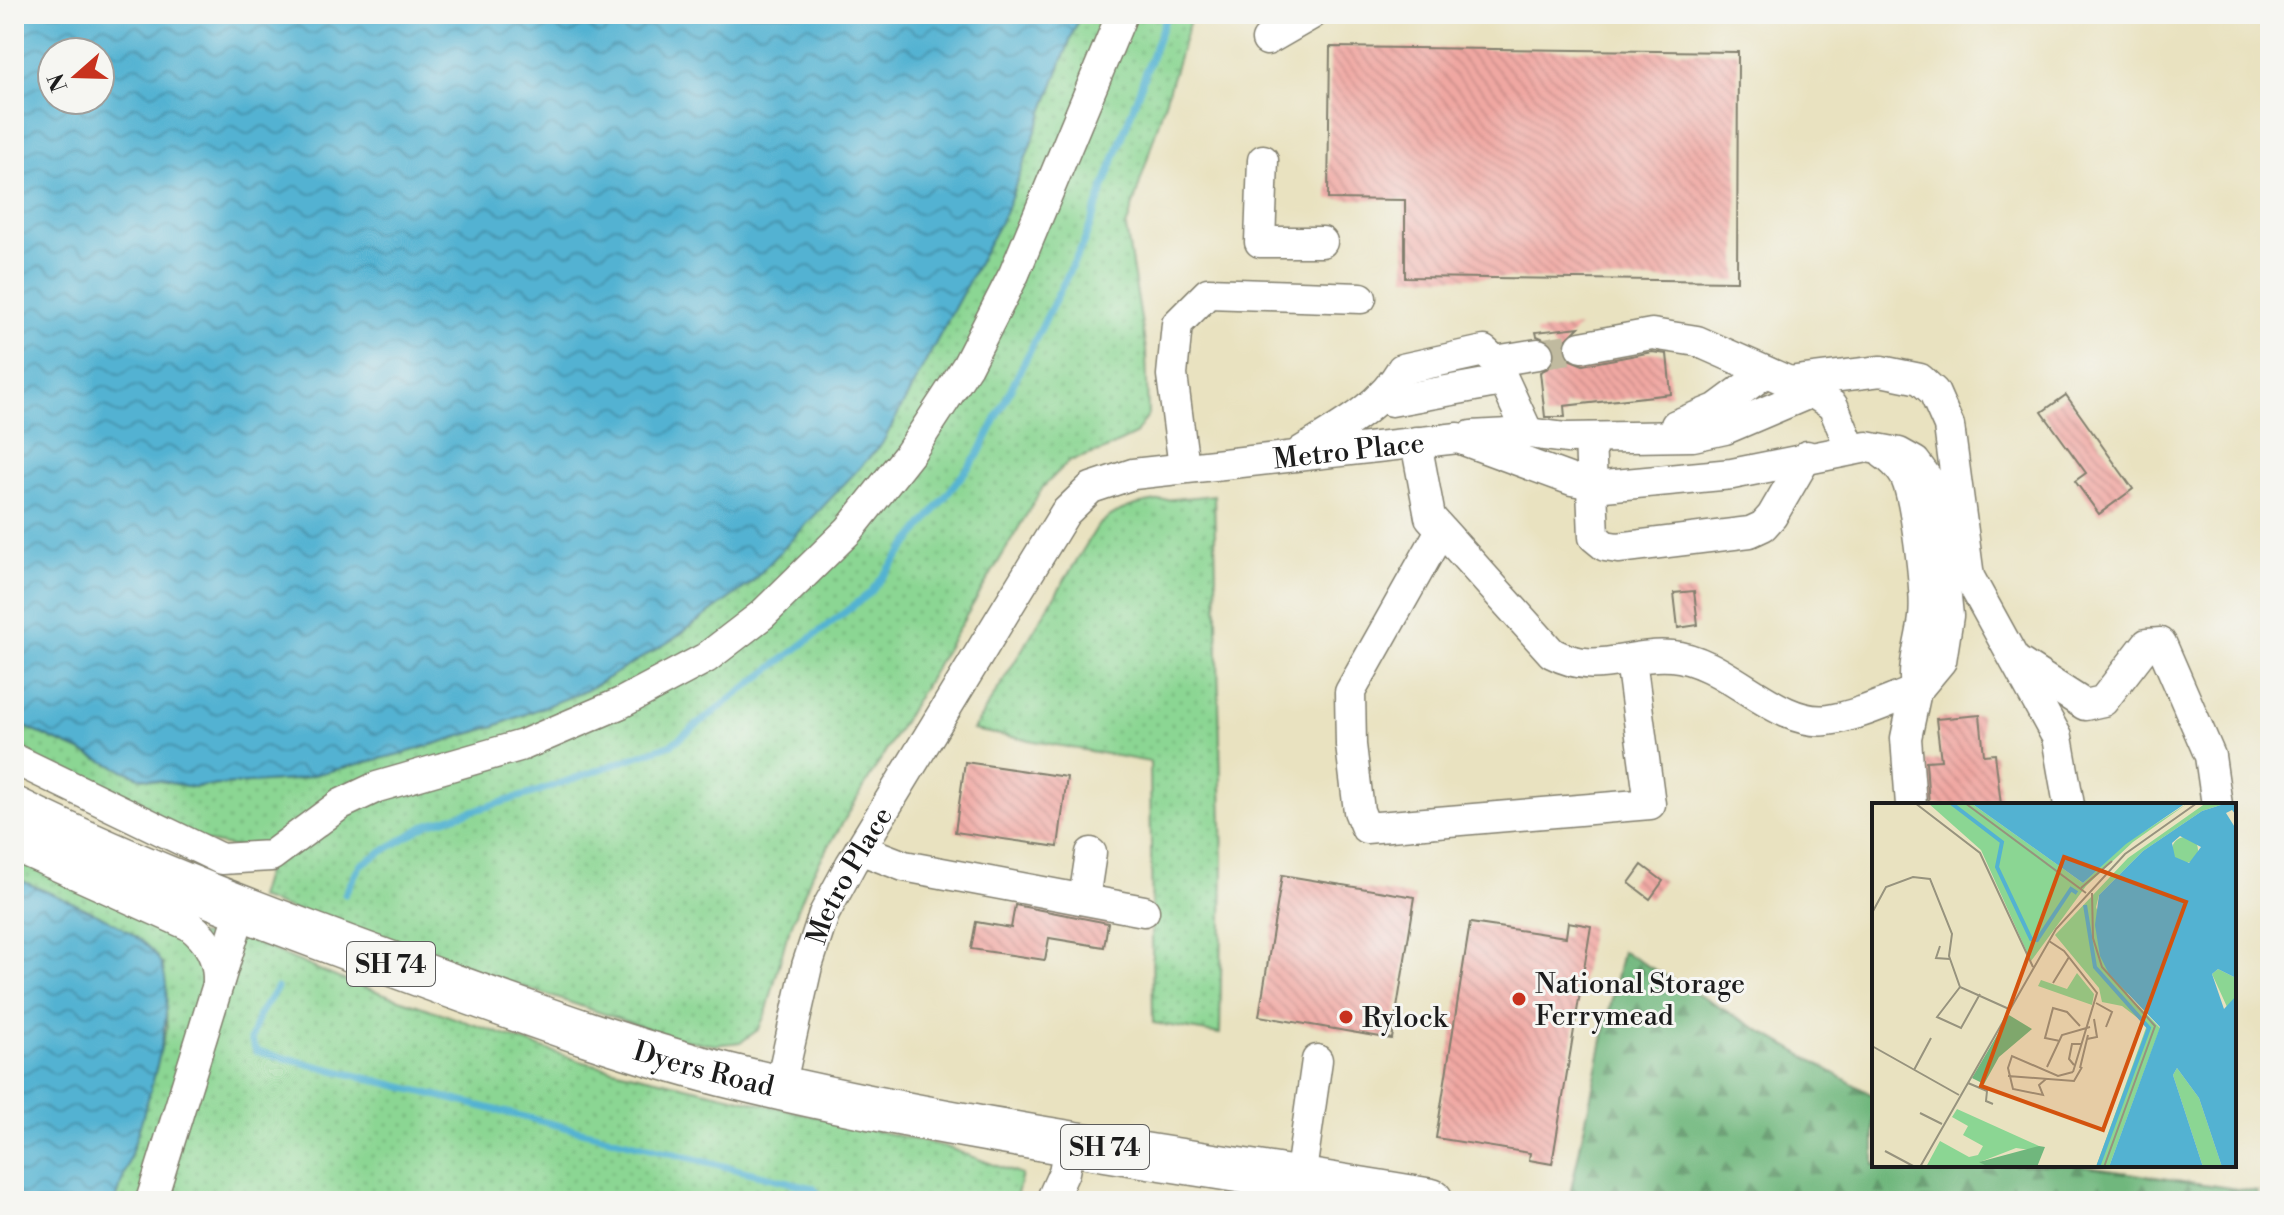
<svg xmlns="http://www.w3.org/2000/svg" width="2284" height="1215" font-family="'Libre Bodoni',serif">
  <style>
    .grass { fill: url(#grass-dots); stroke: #547958; stroke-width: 2 }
    .forest { fill: url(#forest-firs); stroke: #466a4c; stroke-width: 2 }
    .water { fill: url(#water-waves); stroke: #386777; stroke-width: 2; fill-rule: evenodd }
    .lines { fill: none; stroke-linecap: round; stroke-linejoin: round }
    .stream { stroke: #53b2d2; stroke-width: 7 }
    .building { fill: url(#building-back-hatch) }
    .minor-tunnel { stroke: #c0ba9f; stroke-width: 30; stroke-dasharray: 30 15; stroke-linecap: butt }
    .minor-casing { stroke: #827f6e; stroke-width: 33 }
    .highway-casing { stroke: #827f6e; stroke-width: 47 }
    .minor { stroke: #fff; stroke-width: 30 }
    .highway { stroke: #fff; stroke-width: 44 }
    .poi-dot { fill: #c8321e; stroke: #f6f6f2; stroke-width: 3 }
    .labels { text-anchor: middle; stroke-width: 6; stroke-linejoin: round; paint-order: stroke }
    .shield { fill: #f6f6f2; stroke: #5d5d5c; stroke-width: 2 }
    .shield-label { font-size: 26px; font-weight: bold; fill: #1c1c1c }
    .street-label { font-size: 28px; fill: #1c1c1c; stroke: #f6f6f2 }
    .poi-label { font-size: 28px; fill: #1c1c1c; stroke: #f6f6f2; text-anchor: start }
    .inset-river { fill: none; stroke: #53b2d2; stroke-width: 4 }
    .inset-road { fill: none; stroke: #97937e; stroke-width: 2 }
    .view { fill: #d4530e; fill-opacity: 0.15; stroke: #d4530e; stroke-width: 4 }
    .inset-edge { fill: none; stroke: #1c1c1c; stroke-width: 4 }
  </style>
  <defs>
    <pattern id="grass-dots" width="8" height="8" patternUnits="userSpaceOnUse" patternTransform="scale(2)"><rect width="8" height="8" fill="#8bd693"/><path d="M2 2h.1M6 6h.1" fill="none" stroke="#77b77e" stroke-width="1.8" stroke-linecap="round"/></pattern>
    <pattern id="forest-firs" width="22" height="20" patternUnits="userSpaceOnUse" patternTransform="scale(2)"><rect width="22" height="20" fill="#70b77d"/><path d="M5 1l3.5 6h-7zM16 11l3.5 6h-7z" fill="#5b9466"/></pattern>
    <pattern id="water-waves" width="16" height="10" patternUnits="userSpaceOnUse" patternTransform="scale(2)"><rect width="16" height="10" fill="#53b2d2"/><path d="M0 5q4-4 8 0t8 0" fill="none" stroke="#4490aa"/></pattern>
    <pattern id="building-back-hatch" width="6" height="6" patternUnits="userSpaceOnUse" patternTransform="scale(2)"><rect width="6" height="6" fill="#f0a7a2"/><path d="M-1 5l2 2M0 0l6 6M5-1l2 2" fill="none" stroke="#cd8f8b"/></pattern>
  </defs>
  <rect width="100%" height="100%" fill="#f6f6f2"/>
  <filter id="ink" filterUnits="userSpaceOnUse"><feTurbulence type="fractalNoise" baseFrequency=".0125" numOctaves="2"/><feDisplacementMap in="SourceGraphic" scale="16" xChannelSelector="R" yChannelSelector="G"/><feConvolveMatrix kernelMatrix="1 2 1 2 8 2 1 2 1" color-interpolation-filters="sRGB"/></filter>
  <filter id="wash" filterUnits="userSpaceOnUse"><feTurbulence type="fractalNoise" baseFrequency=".006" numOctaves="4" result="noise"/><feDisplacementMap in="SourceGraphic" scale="32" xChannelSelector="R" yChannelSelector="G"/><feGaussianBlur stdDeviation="1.8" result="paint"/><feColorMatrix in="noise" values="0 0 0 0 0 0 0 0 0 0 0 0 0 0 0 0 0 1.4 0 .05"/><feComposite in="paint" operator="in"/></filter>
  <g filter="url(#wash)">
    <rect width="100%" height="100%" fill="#e9e2c0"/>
    <path class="grass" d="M1080,14h112l-66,214 20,122 2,65 -13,20 -33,16 -33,10 -26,26 -232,389 -25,63 -19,71 -8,19 -18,13 -26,3 -36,-6 -421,-141 16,-54 -39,3 -32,-6 -189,-86v-33l125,55 53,10 101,-7 115,-28 87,-26 92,-36 85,-50 79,-57 254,-370z
      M1214,495l9,370 -3,169 -67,-11 -3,-261 -177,-32 124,-203c29,-30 78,-27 117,-32z
      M14,852l171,82 59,4 94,40 245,84 363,85 76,28 -7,26h-899l51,-174 -4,-62 -28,-29 -121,-59z"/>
    <path class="forest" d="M1622,951l252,145v69h200l184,27 -2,9 -687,-2z"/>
    <path class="water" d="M14,14h1066l-75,199 -123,231 -131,139 -79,57 -85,50 -92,36 -87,26 -115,28 -101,7 -53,-10 -125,-55zM52,52h48v48h-48z
      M14,877c41,20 110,42 140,76 39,42 -23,195 -38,248h-102z"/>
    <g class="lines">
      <path class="stream" d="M345,894l15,-29 68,-41 105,-31 139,-49 198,-151 108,-138 106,-213 83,-228
        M277,988l-18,27 -8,24 5,12 557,137 12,13"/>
    </g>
    <g id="blocks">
      <path class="building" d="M1330,47l408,5 -1,229 -332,-4v-77l-77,-1z
        M1579,327l-15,15 4,17 15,6 69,-13 15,2 4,40 -107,12 1,11h-20l-5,-45 10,-5 6,-15 -5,-10 -14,-6 -1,-4z
        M2066,395l67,94 -34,25 -24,-33 11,-8 -44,-61z
        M1694,591l4,34 -20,3 -4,-35z
        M1980,715l4,40 11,-1 6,51h-72l-3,-44 15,-1 -5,-41z
        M965,762l102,15 -9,70 -103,-15z
        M1642,865l21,16 -13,18 -21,-16z
        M1282,875l133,22 -23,142 -133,-23z
        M1015,905l93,18 -4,24 -55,-9 -4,22 -74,-11 5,-27 35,6z
        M1568,922l23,4 -39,238 -23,-4 1,-7 -94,-15 34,-215 96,14z"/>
    </g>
  </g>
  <g filter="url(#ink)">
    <use href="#blocks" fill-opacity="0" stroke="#827f6e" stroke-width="2"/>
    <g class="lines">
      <path class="minor-tunnel" d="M1538,354l43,-7"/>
      <g class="minor-casing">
        <g id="minor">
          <path d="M1267,40l45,-26"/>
          <path d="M1263,160l-3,82h62"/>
          <path d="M1581,347l71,-13 45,7 115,51 21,14 18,43"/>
          <path d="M1495,361l43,-7"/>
          <path d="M1789,382l92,-11 39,8 14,13 15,34 20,151 88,160 12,68"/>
          <path d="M1391,401l111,-20"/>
          <path d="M1676,425l40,-16 50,-37"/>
          <path d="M1471,436l57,-3 38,5 127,-2 32,-7 87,-37"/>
          <path d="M1590,438l4,99 11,9 13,2 132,-16 13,-6 9,-10 35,-60"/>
          <path d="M1416,442l14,75 122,136c46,24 74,-1 120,3 54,4 104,71 156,64 30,-4 60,-19 88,-29"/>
          <path d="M1302,451c37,-23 78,-44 100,-82l82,-18 11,10 33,72"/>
          <path d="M1884,454c9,6 15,12 21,22 11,22 22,116 19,142 -3,26 -12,46 -8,73"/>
          <path d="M1184,467l-12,-92 5,-51 31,-31 153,5"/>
          <path d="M1440,532l-90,160 1,53 8,66 7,17 284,-24 -19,-144"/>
          <path d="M2015,660l70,45 18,-4 44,-57 14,-1 49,113 7,49"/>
          <path d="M14,759l207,100 50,-3 70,-52 36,-17 146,-42 98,-42 85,-45 56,-43 87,-85 61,-77 57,-87 47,-92 108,-260"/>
          <path d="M14,846l175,79c21,16 30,34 29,59"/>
          <path d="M860,849l44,17 240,45"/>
          <path d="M1084,899l7,-46"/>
          <path id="s1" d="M780,1087l27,-121 17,-52 27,-50 214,-351 26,-25 42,-14 325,-36 114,42 32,6 128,-12 135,-27 32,6 16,9 20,27 13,127 -7,45 -25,30 -10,47 5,67"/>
          <path d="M1300,1179l17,-119"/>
          <path d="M151,1201l90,-291"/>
          <path d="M1051,1201l13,-29 6,-31"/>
        </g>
      </g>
      <g class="highway-casing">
        <g id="highway">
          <path id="s2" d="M14,809c131,65 268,115 405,165 100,36 201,74 303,100 233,58 473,87 709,127"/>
        </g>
      </g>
      <use href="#minor" class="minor"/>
      <use href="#highway" class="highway"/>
    </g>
  </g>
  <g class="poi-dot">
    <circle cx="1519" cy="999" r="8"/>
    <circle cx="1346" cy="1017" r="8"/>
  </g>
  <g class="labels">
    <g class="shield">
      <rect x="347" y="942" width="88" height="44" rx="6"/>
      <rect x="1061" y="1125" width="88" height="44" rx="6"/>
    </g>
    <g class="shield-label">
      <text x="391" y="973">SH 74</text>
      <text x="1105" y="1156">SH 74</text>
    </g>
    <g class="street-label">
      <text dy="10" stroke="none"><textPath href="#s1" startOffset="944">Metro Place</textPath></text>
      <text dy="10" stroke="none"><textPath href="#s1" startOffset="224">Metro Place</textPath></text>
      <text dy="10" stroke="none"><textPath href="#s2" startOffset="738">Dyers Road</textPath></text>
    </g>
    <g class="poi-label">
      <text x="1535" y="993">National Storage<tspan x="1535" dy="32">Ferrymead</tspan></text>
      <text x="1362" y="1027">Rylock</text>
    </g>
  </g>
  <g transform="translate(1872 803)">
    <rect width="364" height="364" fill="#e9e2c0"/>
    <path d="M56,0h43l112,80 43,-40 62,-40 -55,39 -47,44 -55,75 -50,-111zM334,0h21l-25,8 -59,40 -44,44 -3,12 32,88 32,33 -51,139h-13l51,-142 -25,-19 -20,-4 -3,-14 -44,-53 73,-77zM300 47a13 13 0 1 1 26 0a13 13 0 1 1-26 0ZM346,166l18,9v18l-8,13 -16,-35zM205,170l17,21 -2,11 -54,-19 3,-6 26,9zM305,265l22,30 23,69h-19l-30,-92zM85,306l82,37 -2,5 -21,-3 -36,14 8,5h-62l14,-26 29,16 9,-2 5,-9 -20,-11 5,-9 -16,-9z" fill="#8bd693"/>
    <path d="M137,212l23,14 -33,28 -15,27 -12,-6zM167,343l6,1 -8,20h-49l-9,-5z" fill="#70b77d"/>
    <path d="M99,0h215l-60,41 -43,39zM355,0h9v12l-4,-5 -6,3 10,16v149l-18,-9 -6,5 12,35 12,-13v171h-14l-23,-69 -22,-30 -4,7 30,92h-94l51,-140 -51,-53 -9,-18 -5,-31 4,-30 44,-44 59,-40zM308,33l21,11 -12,16 -14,-6 -3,-14z" fill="#53b2d2" fill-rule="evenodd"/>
    <path class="inset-river" d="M79,0l51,39 -5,25 34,72 6,1 34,-51 6,4M213,102l10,62 54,61 -51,139"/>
    <path class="inset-road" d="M43,0l65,50 53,114M93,0l121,90M209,85l31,-27M220,90l1,45 9,29 53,59 -51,141M0,110l14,-26 27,-10 17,2 22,55 -3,22 11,31 49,22M177,138l15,10 33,42 -24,79M68,143l-4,12 14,1M181,180l16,-26M88,184l-23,30 24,11 19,-34M224,200l16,9 -6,15M215,236l10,-2 -3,-18M188,238l-15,-3 8,-30 14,4 13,14M0,243l87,49M202,262l-5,-6 3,-15h9M175,264l15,-32 28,-8M208,265l8,-33M42,267l17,-32M136,273l66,5 8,-14M174,276l-7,6 4,10 -30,-6 -5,-21 4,-12 46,20 15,-4M96,280l19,8 -1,10 7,3M48,310l22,11M13,348l30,16M48,364l136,-238 69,-75 72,-51"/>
    <path class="view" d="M192,54l122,45 -83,228 -122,-44z"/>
    <rect width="364" height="364" class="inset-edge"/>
  </g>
  <rect width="2284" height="1215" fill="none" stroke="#f6f6f2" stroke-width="48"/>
  <g transform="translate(76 76) rotate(250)"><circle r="38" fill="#f6f6f2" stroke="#9f9f9c" stroke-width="2"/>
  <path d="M0-6L14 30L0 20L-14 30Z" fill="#c8321e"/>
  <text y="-12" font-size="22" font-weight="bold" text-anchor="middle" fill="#1c1c1c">N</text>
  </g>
</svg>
